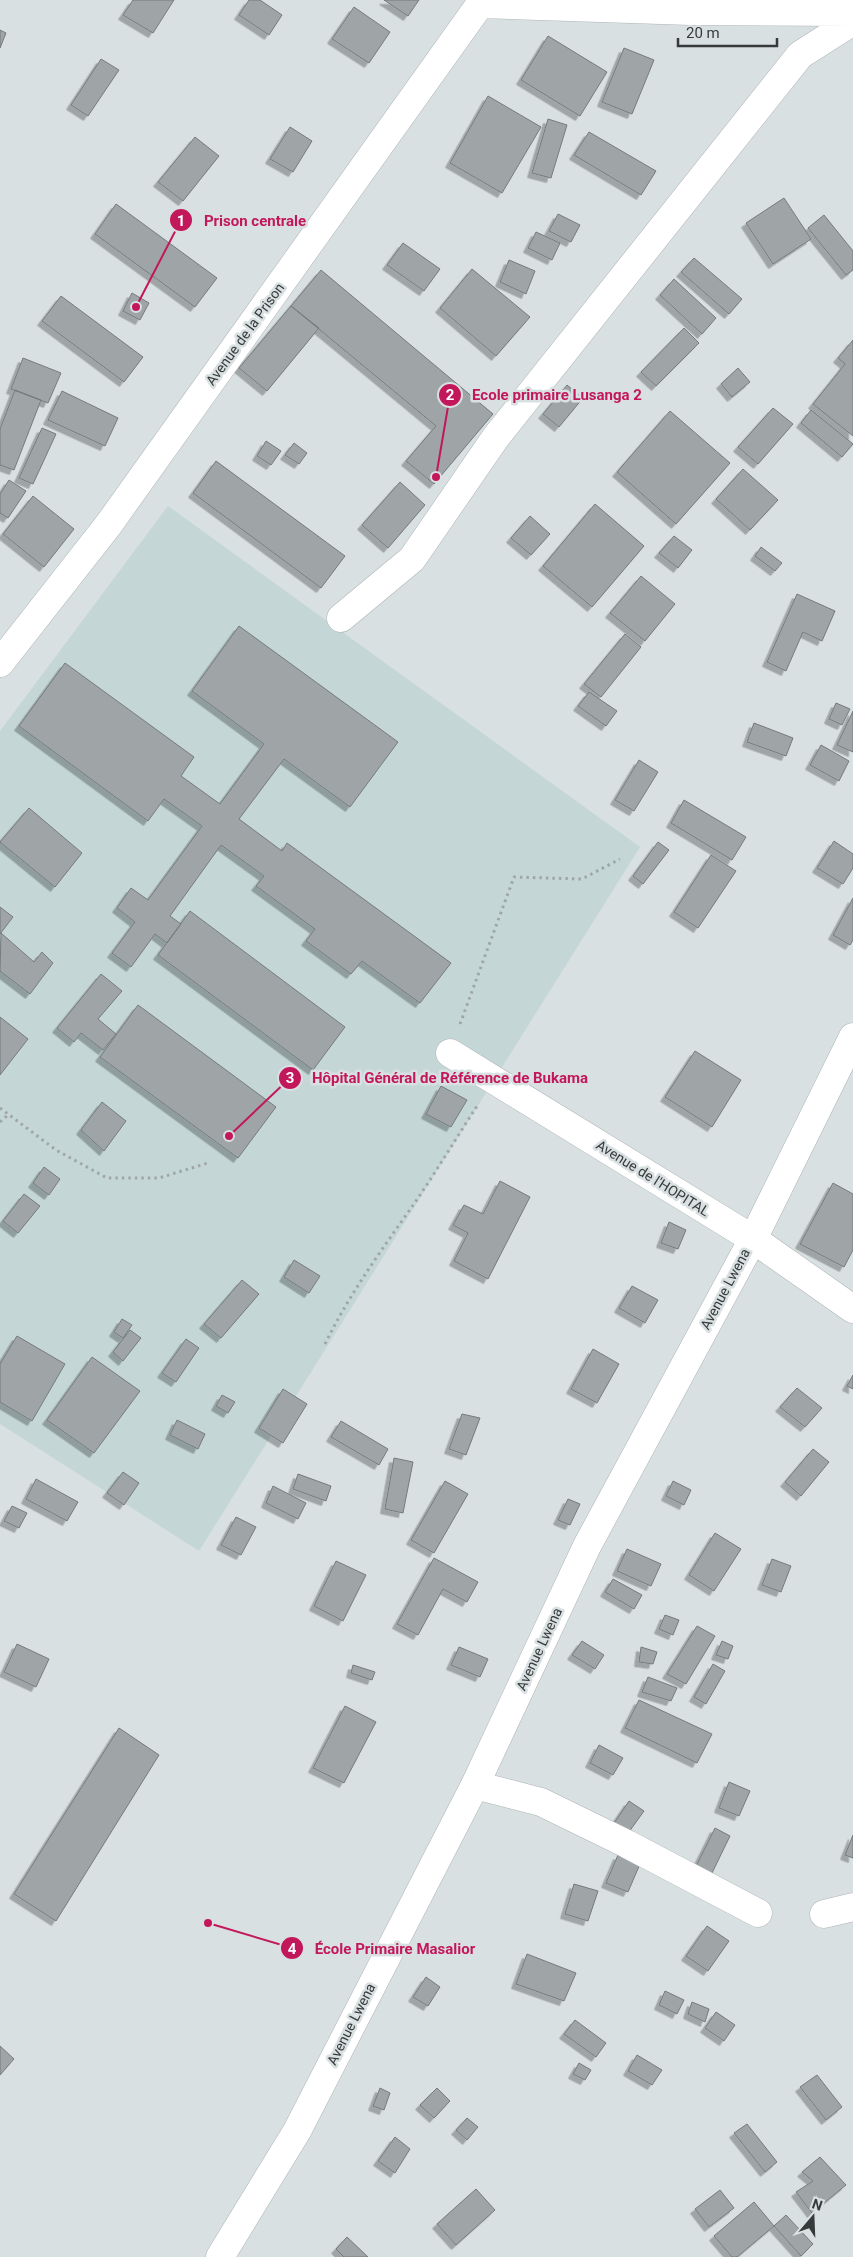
<svg xmlns="http://www.w3.org/2000/svg" width="853" height="2257" font-family="Roboto,sans-serif">
  <style>
    .built { fill: #c5d6d7 }
    .building { fill: #9fa5a7; stroke: #757b7d; filter: url(#shadow) }
    .lines { fill: none; stroke-linecap: round; stroke-linejoin: round }
    .minor-casing { stroke: #aeb4b5; stroke-width: 29 }
    .secondary-casing { stroke: #aeb4b5; stroke-width: 29 }
    .path { stroke: #a0a6a7; stroke-width: 3; stroke-dasharray: 2.5 4; stroke-linecap: butt }
    .minor { stroke: #fff; stroke-width: 28 }
    .secondary { stroke: #fff; stroke-width: 28 }
    .labels { text-anchor: middle; stroke-width: 5; stroke-linejoin: round; paint-order: stroke }
    .street-label { font-size: 14px; fill: #373a3a; stroke: #d9e0e1 }
    .leader { fill: none; stroke: #c2185b; stroke-width: 2 }
    .callout-dot { fill: #c2185b; stroke: #d9e0e1; stroke-width: 2 }
    .mark-label { font-size: 15px; text-anchor: middle; font-weight: bold; fill: #fff }
    .callout-label { font-size: 15px; text-anchor: middle; font-weight: bold; fill: #c2185b; stroke: #d9e0e1; stroke-width: 5; stroke-linejoin: round; paint-order: stroke }
  </style>
  <defs>
    <filter id="shadow"><feDropShadow dx="-4.5" dy="4.5" stdDeviation="0" flood-color="#0004"/></filter>
  </defs>
  <rect width="100%" height="100%" fill="#d9e0e1"/>
  <path class="built" d="M168,506l472,341 -441,704 -199,-127v-693z"/>
  <path class="building" d="M133,0h41l-21,33 -30,-18z
    M249,0h11l22,15 -13,20 -30,-20z
    M384,0h35l-11,16z
    M354,7l36,25 -21,31 -37,-24z
    M0,30l6,3 -6,15z
    M548,36l59,36 -27,44 -59,-36z
    M624,48l30,12 -22,54 -30,-12z
    M101,59l18,11 -31,46 -17,-11z
    M488,96l53,31 -39,66 -52,-30z
    M548,119l19,6 -16,53 -19,-5z
    M290,127l22,14 -19,31 -23,-13z
    M589,132l67,39 -15,24 -67,-40z
    M195,137l24,19 -36,45 -25,-19z
    M784,198l27,41 -38,25 -27,-41z
    M116,204l101,74 -22,29 -100,-73z
    M558,214l22,11 -9,17 -22,-11z
    M824,215l29,36v19l-7,5 -38,-47z
    M536,232l24,11 -8,17 -24,-12z
    M403,243l37,26 -16,22 -37,-26z
    M694,258l48,41 -13,15 -48,-42z
    M509,260l26,11 -9,23 -26,-12z
    M472,269l58,48 -34,39 -56,-48z
    M321,270l172,144 -59,70 -28,-23 30,-35 -145,-120z
    M674,279l42,39 -14,16 -42,-39z
    M132,293l17,10 -9,17 -17,-9z
    M61,296l82,61 -19,25 -82,-61z
    M291,306l28,22 -52,63 -28,-23z
    M684,328l15,15 -43,43 -15,-14z
    M853,340v96l-40,-32 32,-40 -7,-6z
    M23,358l38,15 -13,30 -37,-14z
    M738,368l12,14 -18,15 -11,-13z
    M567,385l16,13 -24,29 -16,-13z
    M15,390l26,10 -27,70 -14,-5v-36z
    M62,391l56,27 -13,28 -57,-26z
    M773,408l20,16 -35,40 -20,-17z
    M811,410l42,34 -11,13 -41,-34z
    M670,411l60,52 -54,61 -59,-52z
    M42,428l14,6 -23,50 -14,-6z
    M266,441l15,10 -10,14 -14,-9z
    M294,443l13,10 -8,11 -14,-9z
    M216,461l129,95 -24,32 -128,-95z
    M743,469l35,31 -28,30 -34,-31z
    M9,480l17,11 -18,27 -8,-5v-19z
    M400,482l25,23 -37,43 -26,-23z
    M33,496l41,33 -30,38 -41,-33z
    M595,504l49,42 -52,61 -49,-41z
    M530,516l20,18 -19,21 -20,-17z
    M674,536l18,14 -14,18 -19,-15z
    M761,547l21,16 -7,8 -20,-15z
    M641,576l34,28 -30,37 -35,-28z
    M797,594l38,17 -13,30 -19,-9 -17,39 -19,-9z
    M239,626l159,116 -48,65 -66,-48 -45,60 43,32 5,-8 164,120 -31,40 -58,-42 -11,13 -45,-33 9,-12 -59,-43 8,-10 -43,-31 -51,71 11,8 -14,19 -12,-9 -24,33 -19,-14 23,-31 -18,-14 14,-20 17,12 54,-74 -38,-27 -16,22 -129,-95 46,-63 129,94 -13,19 39,28 44,-60 -72,-53z
    M625,634l16,13 -40,50 -17,-13z
    M589,692l28,19 -11,15 -28,-20z
    M836,703l14,6 -8,16 -13,-6z
    M853,711v41l-16,-7z
    M754,723l39,15 -7,18 -39,-14z
    M821,745l28,16 -10,20 -29,-16z
    M639,760l19,12 -24,39 -19,-11z
    M684,800l62,37 -14,23 -61,-37z
    M29,808l53,45 -27,34 -55,-45z
    M834,841l19,13v14l-10,16 -26,-16z
    M658,842l11,8 -26,34 -10,-8z
    M711,855l25,16 -38,57 -24,-16z
    M853,898v42l-3,5 -17,-10z
    M0,907l13,10 -13,17z
    M190,911l155,116 -32,43 -155,-115z
    M1,933l33,29 8,-10 11,11 -23,31 -30,-23z
    M101,974l21,17 -24,28 18,15 -13,16 -22,-17 -7,9 -17,-14z
    M138,1005l138,102 -38,51 -138,-101z
    M0,1017l28,22 -28,36z
    M695,1051l46,29 -29,47 -47,-30z
    M441,1086l26,14 -16,27 -25,-13z
    M102,1102l24,19 -22,30 -23,-21z
    M44,1167l16,12 -11,16 -16,-12z
    M500,1181l30,16 -42,82 -34,-18 14,-28 -15,-8 11,-20 19,9z
    M833,1183l20,11v56l-9,17 -44,-23z
    M24,1194l16,12 -22,27 -15,-12z
    M669,1222l17,8 -8,19 -17,-6z
    M294,1260l26,16 -11,17 -25,-16z
    M242,1280l17,14 -38,44 -17,-14z
    M632,1286l26,14 -13,23 -26,-15z
    M122,1319l10,6 -9,13 -9,-6z
    M130,1330l11,8 -18,23 -10,-9z
    M17,1336l48,28 -33,57 -32,-19v-38z
    M186,1339l13,9 -23,34 -14,-9z
    M593,1349l26,15 -22,39 -26,-14z
    M92,1357l48,34 -46,62 -47,-33z
    M853,1375v14l-6,-3z
    M797,1388l25,20 -17,19 -25,-20z
    M283,1389l24,15 -24,39 -24,-15z
    M222,1395l13,7 -7,11 -12,-7z
    M462,1414l18,4 -14,37 -17,-6z
    M177,1420l28,14 -7,15 -28,-14z
    M341,1421l47,28 -9,16 -48,-28z
    M813,1449l16,13 -28,34 -16,-14z
    M394,1458l19,4 -10,51 -18,-4z
    M123,1472l16,11 -15,22 -17,-12z
    M298,1474l33,12 -5,15 -33,-12z
    M36,1479l42,23 -11,19 -41,-22z
    M445,1481l23,13 -34,59 -23,-13z
    M673,1481l18,9 -7,15 -18,-9z
    M273,1486l33,17 -8,16 -32,-16z
    M568,1499l12,5 -10,21 -12,-5z
    M12,1506l15,7 -8,15 -15,-7z
    M236,1517l20,10 -15,28 -20,-10z
    M715,1533l26,16 -27,42 -25,-16z
    M627,1549l34,15 -10,22 -34,-15z
    M434,1558l44,24 -11,20 -24,-13 -25,46 -21,-11z
    M772,1559l19,7 -10,26 -19,-7z
    M336,1561l30,14 -23,46 -29,-15z
    M613,1579l29,16 -8,14 -29,-17z
    M665,1615l14,5 -6,15 -14,-6z
    M697,1626l18,10 -29,48 -19,-10z
    M582,1641l22,14 -9,14 -23,-14z
    M722,1641l11,5 -5,13 -12,-4z
    M17,1644l32,15 -13,28 -32,-15z
    M459,1647l29,12 -8,18 -29,-12z
    M641,1647l16,5 -4,12 -14,-2z
    M713,1664l12,7 -19,33 -12,-7z
    M353,1665l22,7 -3,8 -21,-7z
    M648,1677l29,11 -6,13 -29,-9z
    M639,1700l73,34 -15,29 -72,-35z
    M345,1706l31,16 -32,61 -31,-15z
    M119,1728l40,27 -103,166 -42,-27z
    M599,1745l24,13 -10,17 -23,-12z
    M729,1782l21,9 -11,25 -20,-8z
    M629,1801l15,10 -18,25 -14,-10z
    M715,1828l15,8 -18,37 -16,-7z
    M853,1835v23l-8,-3z
    M618,1855l22,9 -12,28 -22,-9z
    M574,1884l24,7 -10,30 -23,-7z
    M707,1926l22,15 -21,30 -22,-15z
    M527,1954l49,19 -12,28 -48,-17z
    M426,1977l14,10 -12,19 -15,-9z
    M665,1991l19,9 -7,14 -18,-9z
    M692,2002l17,7 -4,13 -17,-8z
    M716,2012l19,13 -11,16 -19,-13z
    M575,2020l31,23 -10,14 -32,-23z
    M0,2046l14,13 -14,16z
    M637,2055l25,15 -10,15 -24,-14z
    M579,2063l12,7 -6,10 -12,-6z
    M817,2075l25,32 -16,13 -26,-33z
    M380,2088l10,5 -6,17 -11,-4z
    M437,2088l13,13 -16,17 -14,-13z
    M467,2118l11,9 -11,13 -11,-10z
    M747,2124l30,38 -12,10 -31,-39z
    M395,2137l15,12 -15,24 -17,-12z
    M820,2157l26,28 -34,28 -16,-21 17,-11 -11,-9z
    M476,2189l19,21 -39,35 -19,-21z
    M720,2190l14,18 -25,19 -14,-18z
    M754,2202l20,24 -37,31h-5l-18,-21z
    M786,2215l27,29 -12,12 -27,-30z
    M347,2237l21,20h-24l-8,-8z"/>
  <g class="lines">
    <g class="minor-casing">
      <path id="minor" d="M480,4l211,7 162,1
        M341,618l71,-59 84,-122 304,-382 53,-34
        M0,663l109,-139 374,-524
        M450,1053l303,186 100,70
        M475,1785l66,17 86,42 131,69
        M824,1914l29,-7"/>
    </g>
    <g class="secondary-casing">
      <path id="secondary" d="M220,2257l77,-126 178,-346 112,-239 166,-307 100,-202"/>
    </g>
    <path class="path" d="M460,1024l54,-147 68,2 38,-20
      M0,1108l56,42 51,28h52l49,-15
      M0,1122l9,-8
      M325,1344c22,-45 50,-85 79,-126 26,-36 49,-75 73,-112"/>
    <use href="#minor" class="minor"/>
    <use href="#secondary" class="secondary"/>
  </g>
  <g class="labels">
    <g class="street-label">
      <text transform="translate(245 334) rotate(-54)" y="5">Avenue de la Prison</text>
      <text transform="translate(653 1178) rotate(32)" y="5">Avenue de l'HOPITAL</text>
      <text transform="translate(725 1289) rotate(-62)" y="5">Avenue Lwena</text>
      <text transform="translate(539 1649) rotate(-65)" y="5">Avenue Lwena</text>
      <text transform="translate(351 2024) rotate(-63)" y="5">Avenue Lwena</text>
    </g>
  </g>
  <path class="leader" d="M136 307L181 220M436 477L450 395M229 1136L290 1078M208 1923L292 1948"/>
  <g class="callout-dot">
    <circle cx="136" cy="307" r="5"/>
    <circle cx="436" cy="477" r="5"/>
    <circle cx="229" cy="1136" r="5"/>
    <circle cx="208" cy="1923" r="5"/>
    <circle cx="181" cy="220" r="12"/>
    <circle cx="450" cy="395" r="12"/>
    <circle cx="290" cy="1078" r="12"/>
    <circle cx="292" cy="1948" r="12"/>
  </g>
  <g class="mark-label">
    <text x="181" y="226">1</text>
    <text x="450" y="400">2</text>
    <text x="290" y="1083">3</text>
    <text x="292" y="1954">4</text>
  </g>
  <g class="callout-label">
    <text x="255" y="226">Prison centrale</text>
    <text x="557" y="400">Ecole primaire Lusanga 2</text>
    <text x="450" y="1083">Hôpital Général de Référence de Bukama</text>
    <text x="395" y="1954">École Primaire Masalior</text>
  </g>
  <g transform="translate(813 2217) rotate(19)" stroke="#d9e0e1" stroke-width="4" paint-order="stroke">
  <path d="M0-4L9 19L0 12L-9 19Z" fill="#373a3a"/>
  <text y="-8" font-size="14" font-weight="bold" text-anchor="middle" fill="#373a3a">N</text>
  </g>
  <path d="M678 38v8h99v-8" fill="none" stroke="#373a3a" stroke-width="2.5"/>
  <text x="686" y="38" font-size="15" fill="#373a3a" stroke="#d9e0e1" stroke-width="4" paint-order="stroke">20 m</text>
</svg>
